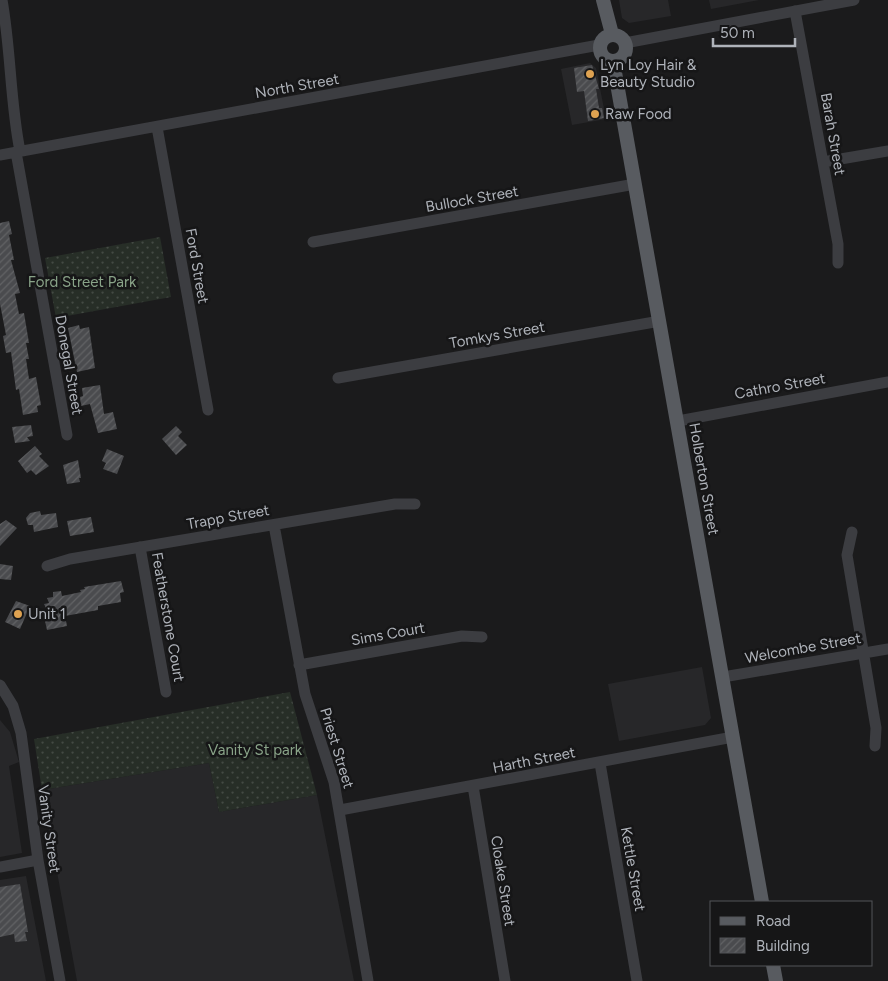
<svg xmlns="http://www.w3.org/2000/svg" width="888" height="981" font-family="Figtree,sans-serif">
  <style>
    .built { fill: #272729 }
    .grass { fill: url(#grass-dots) }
    .building { fill: url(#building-hatch) }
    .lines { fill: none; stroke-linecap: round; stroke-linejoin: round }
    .minor { stroke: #3c3d41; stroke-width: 11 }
    .major { stroke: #585b60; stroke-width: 14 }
    .poi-dot { fill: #dea251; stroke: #161617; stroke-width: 2 }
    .labels { text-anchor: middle; stroke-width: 5; stroke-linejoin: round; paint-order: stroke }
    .poi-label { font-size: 15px; fill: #afb3ba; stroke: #161617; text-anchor: start }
    .street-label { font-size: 15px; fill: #afb3ba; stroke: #161617 }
    .park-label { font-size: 15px; fill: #89a388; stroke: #161617 }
  </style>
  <defs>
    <pattern id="grass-dots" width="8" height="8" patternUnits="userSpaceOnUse" patternTransform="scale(1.25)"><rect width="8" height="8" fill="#272e27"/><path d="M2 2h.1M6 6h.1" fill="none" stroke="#444a44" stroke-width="1.8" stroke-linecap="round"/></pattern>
    <pattern id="building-hatch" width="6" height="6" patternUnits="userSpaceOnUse" patternTransform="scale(1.25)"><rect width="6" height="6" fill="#4a4b4e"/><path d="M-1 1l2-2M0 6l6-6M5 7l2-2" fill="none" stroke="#626365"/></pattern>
  </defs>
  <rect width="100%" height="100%" fill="#1b1b1c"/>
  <path class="built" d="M619,0h49l3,16 -42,7 -7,-5z
    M709,0h50l-48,9z
    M590,63l6,5 10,51 -34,6 -11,-56z
    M702,667l9,51 -6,7 -86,16 -11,-57z
    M0,720l10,12 9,30 -10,4 13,87 -22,4z
    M209,763l10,49 98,-17 37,186h-277l-35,-191z
    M26,876l20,105h-46v-101z"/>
  <path class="grass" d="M160,237l11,60 -115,21 -11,-60z
    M290,692l27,103 -98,17 -10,-49 -167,27 -8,-51z"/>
  <path class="building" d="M592,65l7,24h-3l3,19h3l2,10 -16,3 -4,-30 -7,1 -3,-24z
    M9,221l3,13 -3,1 5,25h-3l9,33 -5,1 4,20 5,-1 5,30h-3l3,16h-3l3,20 7,-2 5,28 -4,1 1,6 -15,3 -4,-26 -3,1 -5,-38 -5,1 -3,-17 3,-1 -6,-31v-81z
    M79,325l1,4 9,-2 6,41 -18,4 -9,-44z
    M100,385l4,29 9,-2 4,17 -19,4 -8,-29 -9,2 -1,-9 3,-1 -1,-8z
    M31,425l2,11 -6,1 3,4 -15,2 -3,-16z
    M176,426l6,6 -4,4 9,9 -11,10 -14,-16z
    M35,446l7,8 -3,2 10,10 -13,9 -5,-5 -4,3 -9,-12z
    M107,449l17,7 -7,18 -14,-5 3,-6 -4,-2z
    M78,460l3,18h-2l1,4 -13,2 -4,-19z
    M40,511l1,4 15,-2 2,14 -24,5 -1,-7h-5l-2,-7 4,-5z
    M91,517l3,15 -24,4 -3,-15z
    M6,520l11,8 -17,18v-22z
    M0,564l13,2 -2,14 -11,-1z
    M121,581l3,11 -4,1 1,9 -23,4v4l-33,6 2,10 -20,4 -4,-18 6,2 -5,-10 5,-1 -2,-5 6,-1v-5l8,-1 1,5 19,-4 -1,-2 5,-1 -1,-2z
    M16,601l14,5 -10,23 -15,-7z
    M20,884l8,48h-3l2,9 -12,1 -1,-8 -14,3v-50z"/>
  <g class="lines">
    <path class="minor" d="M2,0c9,50 8,101 18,151
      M795,11l43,233v19
      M625,43l229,-43
      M157,127l51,283
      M16,152l51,283
      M0,155l599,-110
      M823,162l65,-11
      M313,242l322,-58
      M338,378l322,-57
      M678,421l210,-39
      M274,525l31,169 29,88 34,199
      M852,532l-5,23 29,173 -1,18
      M140,547l26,145
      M47,566l23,-7 325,-55h20
      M299,665l163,-29 20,1
      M723,677l165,-28
      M0,685l13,21 8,27 17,127 22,121
      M600,763l37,218
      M473,786l32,195
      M340,810l393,-73
      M0,867l38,-7"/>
    <path class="major" d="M603,0l9,34
      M600 48a13 13 0 1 1 26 0a13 13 0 1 1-26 0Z
      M613,61l149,841
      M773,965l3,16"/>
  </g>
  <g class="poi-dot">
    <circle cx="590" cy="74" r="5"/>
    <circle cx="595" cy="114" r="5"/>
    <circle cx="18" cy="614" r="5"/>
  </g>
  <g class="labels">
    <g class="poi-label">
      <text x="600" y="70">Lyn Loy Hair &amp;<tspan x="600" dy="17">Beauty Studio</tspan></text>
      <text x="605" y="119">Raw Food</text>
      <text x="28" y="619">Unit 1</text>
    </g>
    <g class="street-label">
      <text transform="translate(297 86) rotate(-10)" y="5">North Street</text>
      <text transform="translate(833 134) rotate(80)" y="5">Barah Street</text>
      <text transform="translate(472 199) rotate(-10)" y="5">Bullock Street</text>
      <text transform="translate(197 266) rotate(80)" y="5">Ford Street</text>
      <text transform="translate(497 335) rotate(-10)" y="5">Tomkys Street</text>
      <text transform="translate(69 365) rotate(80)" y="5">Donegal Street</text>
      <text transform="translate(780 386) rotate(-10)" y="5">Cathro Street</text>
      <text transform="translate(704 479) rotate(80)" y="5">Holberton Street</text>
      <text transform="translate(228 517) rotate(-10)" y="5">Trapp Street</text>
      <text transform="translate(168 617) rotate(80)" y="5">Featherstone Court</text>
      <text transform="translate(388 634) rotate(-10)" y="5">Sims Court</text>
      <text transform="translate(803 648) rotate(-10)" y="5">Welcombe Street</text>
      <text transform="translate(337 748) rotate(73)" y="5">Priest Street</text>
      <text transform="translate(534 760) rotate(-11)" y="5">Harth Street</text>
      <text transform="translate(49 829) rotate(82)" y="5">Vanity Street</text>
      <text transform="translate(633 869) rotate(80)" y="5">Kettle Street</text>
      <text transform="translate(503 881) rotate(81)" y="5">Cloake Street</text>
    </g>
    <g class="park-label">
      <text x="82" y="287">Ford Street Park</text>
      <text x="255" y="755">Vanity St park</text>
    </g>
  </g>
  <rect x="710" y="901" width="162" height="65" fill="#161617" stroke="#535558"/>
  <rect x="720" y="917" width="25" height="8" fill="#585b60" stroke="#535558"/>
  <text x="756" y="926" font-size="15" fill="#afb3ba">Road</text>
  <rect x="720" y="938" width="25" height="15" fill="url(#building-hatch)" stroke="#535558"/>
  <text x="756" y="951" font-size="15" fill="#afb3ba">Building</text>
  <path d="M713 38v8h82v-8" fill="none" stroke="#afb3ba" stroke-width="2.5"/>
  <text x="720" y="38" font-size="15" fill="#afb3ba" stroke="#161617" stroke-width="4" paint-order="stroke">50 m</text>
</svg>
